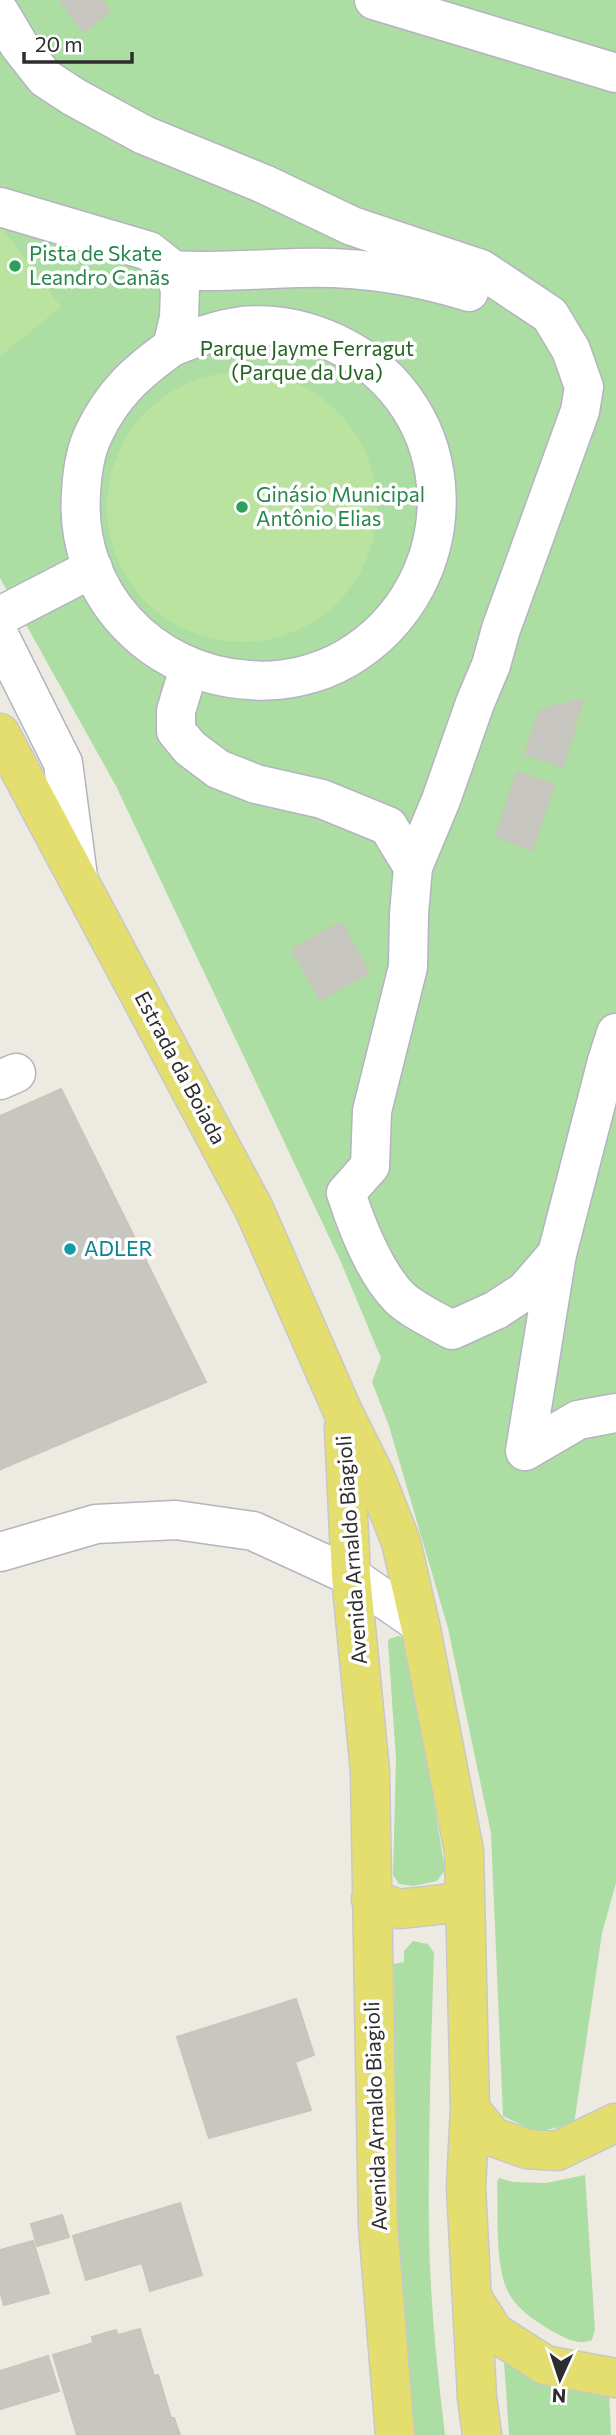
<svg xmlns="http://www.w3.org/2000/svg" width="616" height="2435" font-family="Commissioner,sans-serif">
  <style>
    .green { fill: #acdda3 }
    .pitch { fill: #bae3a0 }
    .building { fill: #c8c6c0; stroke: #c8c6ba; stroke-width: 2 }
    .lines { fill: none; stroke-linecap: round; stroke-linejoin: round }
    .minor-casing { stroke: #b4b4bf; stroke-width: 41 }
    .major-casing { stroke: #c8c8c8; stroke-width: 41 }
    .minor { stroke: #fff; stroke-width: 38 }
    .major { stroke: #e4de6e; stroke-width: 38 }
    .leisure-dot { fill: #2e9e5b; stroke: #fff; stroke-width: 2.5 }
    .culture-dot { fill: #0f9aa8; stroke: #fff; stroke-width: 2.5 }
    .labels { text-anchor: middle; stroke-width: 7; stroke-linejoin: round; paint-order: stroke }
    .leisure-label { font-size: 21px; fill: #27864d; stroke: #fff; text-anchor: start }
    .park-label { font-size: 21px; fill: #246422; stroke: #fff }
    .street-label { font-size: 21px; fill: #2d2d2d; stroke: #fff }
    .culture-label { font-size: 21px; fill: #0d838f; stroke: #fff; text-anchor: start }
  </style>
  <rect width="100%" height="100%" fill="#edeae1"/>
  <path class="green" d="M0,0h616v1883l-14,50 -28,191 -38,8 -33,-16 -12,-283 -43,-205 -59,-202 -17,-44 9,-24 -41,-98 -224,-474 -116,-208z
    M398,1636l6,1 10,44 31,189 -8,11 -24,5 -14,-2 -6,-9 3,-116 -8,-117 1,-3z
    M413,1941l15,3 6,9c-3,93 -6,187 -5,281 1,67 8,134 16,201h-32l-17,-226 -2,-245 10,-2v-11z
    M585,2175l10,155 -3,10c-14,6 -27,-2 -40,-9 -14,-8 -29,-18 -39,-31 -20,-26 -14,-85 -16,-118l2,-4 14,4 33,1z
    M504,2362l42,22 19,5 44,2 2,44h-102z"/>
  <path class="pitch" d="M0,225l61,82 -61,49z
    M107 507a135 135 0 1 1 270 0a135 135 0 1 1-270 0Z"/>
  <path class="building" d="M60,0h41l9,11 -26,21z
    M583,699l-20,68 -38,-13 15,-44z
    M517,772l37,13 -22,65 -36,-14z
    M341,922l28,50 -49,28 -28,-50z
    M61,1089l145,293 -205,87 -1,-353z
    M296,1999l18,56 -19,7 16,48 -102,28 -32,-101z
    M180,2203l22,72 -52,16 -8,-28 -56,17 -13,-44z
    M62,2215l7,22 -32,9 -6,-22z
    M33,2241l16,52 -45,12 -4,-14v-41z
    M140,2329l14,47 4,-1 13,43h3l6,17h-103l-24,-80 40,-12 -1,-6 24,-7 2,5z
    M48,2356l11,35 -58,18 -1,-38z"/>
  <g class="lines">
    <g class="minor-casing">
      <path id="minor" d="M374,0l242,73
        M0,13l19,32 26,33 29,19 70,38 120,49 88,42 129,43 69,46 21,35 13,37 -4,24 -79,218 -10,36 -16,38 -34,97 -28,67 -25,-41 -66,-27 -66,-15 -38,-15 -28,-21 -14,-17v-20l13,-43
        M0,207l149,44 24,19 7,19 -1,29 -7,29c-35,25 -59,46 -78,86 -9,18 -12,40 -13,60 -7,100 70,181 168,187 33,3 69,-5 98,-22 122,-73 121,-253 -12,-315 -28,-13 -61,-20 -93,-17 -24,3 -47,12 -70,21
        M173,270c42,3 83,-1 125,-2 57,-2 117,7 171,24
        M0,616l93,-48
        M0,637l63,126 15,114
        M413,867l-4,47 -1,53 -36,144 -2,55 -24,27c10,31 28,77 51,102 11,13 39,26 55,35l44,-20 29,-19 32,-37
        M0,1080l16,-7
        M525,1451l32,-197 50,-193 9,-28
        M525,1451l53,-31 38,-7
        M0,1552l96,-28 80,-4 77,11 98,45 68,47"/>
    </g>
    <g class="major-casing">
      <path id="major" d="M0,733l254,476 89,203 32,64 26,66 20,87 43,222 6,258 -4,78 11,210 5,38
        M344,1428l7,148 19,195 8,455 17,209
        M371,1899l28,10 46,-5 20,-7
        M470,2109l23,28 34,12 30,2 58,-28
        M473,2299l21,33 51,33 71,13"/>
    </g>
    <use href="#minor" class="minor"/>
    <use href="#major" class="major"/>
  </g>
  <g class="leisure-dot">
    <circle cx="15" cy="266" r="7"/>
    <circle cx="242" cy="507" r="7"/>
  </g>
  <circle class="culture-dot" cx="70" cy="1249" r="7"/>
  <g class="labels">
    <g class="leisure-label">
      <text x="29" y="261">Pista de Skate<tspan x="29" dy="24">Leandro Canãs</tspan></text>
      <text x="256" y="502">Ginásio Municipal<tspan x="256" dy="24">Antônio Elias</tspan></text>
    </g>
    <g class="park-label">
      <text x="307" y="356">Parque Jayme Ferragut<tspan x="307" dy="24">(Parque da Uva)</tspan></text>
    </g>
    <g class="street-label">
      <text transform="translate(180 1068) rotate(62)" y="7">Estrada da Boiada</text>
      <text transform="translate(352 1550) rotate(-94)" y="7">Avenida Arnaldo Biagioli</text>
      <text transform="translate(376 2116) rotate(-92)" y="7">Avenida Arnaldo Biagioli</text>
    </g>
    <g class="culture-label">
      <text x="84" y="1256">ADLER</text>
    </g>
  </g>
  <g transform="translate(560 2379) rotate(183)" stroke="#ffffff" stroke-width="5" paint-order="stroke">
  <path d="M0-5L12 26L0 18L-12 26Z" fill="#2d2d2d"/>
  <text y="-10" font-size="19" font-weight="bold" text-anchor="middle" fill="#2d2d2d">N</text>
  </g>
  <path d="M24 52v10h108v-10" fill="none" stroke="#2d2d2d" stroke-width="3.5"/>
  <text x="35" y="52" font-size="21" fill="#2d2d2d" stroke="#ffffff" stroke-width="5" paint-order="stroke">20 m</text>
</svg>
